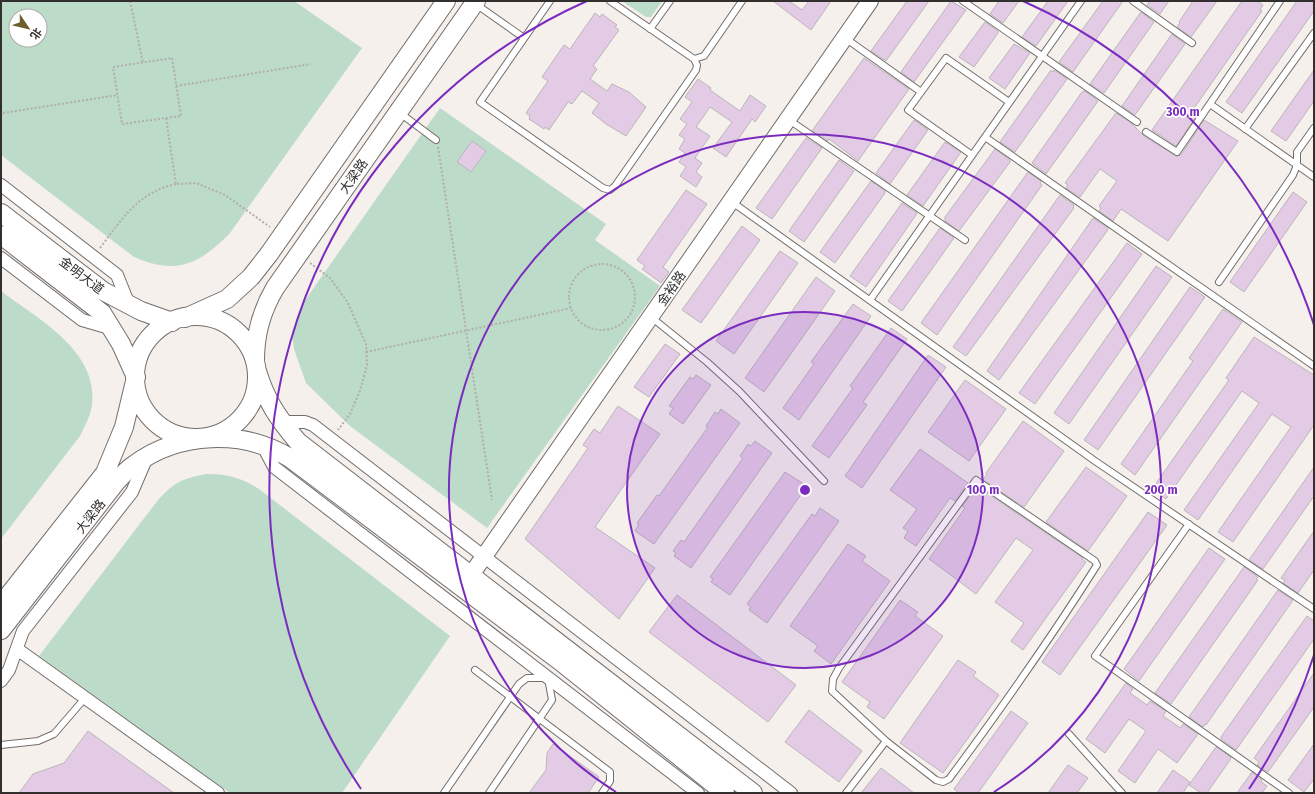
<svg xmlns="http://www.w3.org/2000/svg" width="1315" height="794" font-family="'Fira Sans','Noto Sans SC',sans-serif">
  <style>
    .green { fill: #bcdbc8; fill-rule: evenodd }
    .building { fill: #e3cbe5; stroke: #bab6ba }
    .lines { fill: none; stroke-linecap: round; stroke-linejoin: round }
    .lane-casing { stroke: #736e6b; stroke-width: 8 }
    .street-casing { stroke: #736e6b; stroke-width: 14 }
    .secondary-casing { stroke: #736e6b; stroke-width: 18 }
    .primary-casing { stroke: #736e6b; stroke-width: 20 }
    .path { stroke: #b2aeab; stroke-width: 2; stroke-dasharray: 2 2; stroke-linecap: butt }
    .lane { stroke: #fff; stroke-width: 6 }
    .street { stroke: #fff; stroke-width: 12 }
    .secondary { stroke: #fff; stroke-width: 16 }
    .primary { stroke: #fff; stroke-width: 18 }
    .ring { fill: none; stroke: #7b2cbf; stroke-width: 2 }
    .labels { text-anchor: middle; stroke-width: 3.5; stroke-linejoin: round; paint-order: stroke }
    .street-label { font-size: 13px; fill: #32302f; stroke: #fff }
    .centre { fill: #7b2cbf; stroke: #fff; stroke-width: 2 }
    .ring-label { font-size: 12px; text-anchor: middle; font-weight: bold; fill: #7b2cbf; stroke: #fff; stroke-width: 3.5; stroke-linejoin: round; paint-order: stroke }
  </style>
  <rect width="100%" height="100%" fill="#f5f0ec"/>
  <path class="green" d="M1,1h293l68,47 -132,185c-31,32 -54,42 -96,24l-133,-102zM16,16h24v24h-24z
    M622,1h40l-11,16h-5z
    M440,108l166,116 -11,16 65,46 -173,242 -137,-102 -44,-43 -12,-34 -2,-16 9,-27z
    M1,291c38,29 102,62 90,119 -2,9 -7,17 -11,26l-79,103z
    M206,474c22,0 34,3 53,15l191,147 -108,157h-112l-191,-137 119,-156c17,-18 23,-21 48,-26z"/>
  <path class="building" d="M773,1h16l13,9 7,-9h22l-20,29z
    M907,1h22l-43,60 -15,-10z
    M951,1l15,9 -52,72 -13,-10z
    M999,1h20l-16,22 -13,-9z
    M1048,1h20l-32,45 -14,-9z
    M1103,1h20l-50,71 -14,-10z
    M1150,1h19l-9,13 -13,-9z
    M1193,1h24l-26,36 -14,-10 3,-4 -1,-1z
    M1242,1h15l6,4 -3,5 2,1 -70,100 5,4 -21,31 -24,-16z
    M1297,1h17v10l-72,102 -16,-11z
    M1141,12l13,10 -50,71 -14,-9z
    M595,13l5,4 2,-3 15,11 -2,2 4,3 -26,36 4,3 -7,10 17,12 5,-7 17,8 17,15 -20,29 -20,-12 -14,-11 7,-10 -17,-12 -10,13 -4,-2 -19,28 -4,-3 -1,2 -15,-10 1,-3 -4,-3 22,-32 -6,-4 22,-32 6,4z
    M985,22l13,9v2l-24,34 -15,-10z
    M1172,34l13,10 -50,71 -13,-9z
    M1014,44l16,9 -25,36 -16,-11z
    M864,58l45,31 -51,72 -29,-22 -1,2 -16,-10z
    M1051,70l2,2 1,-2 13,9 -52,73 -15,-10z
    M1314,70v31l-28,40 -15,-10z
    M698,79l13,9 -1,2 30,21 10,-16 16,11 -11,16 -3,-3 -26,38 -13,-9 19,-26 -22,-15 -14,20 14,9 -15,22 7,5 -6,9 6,5 -6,10 -16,-11 6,-9 -7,-5 6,-9 -6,-4 6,-10 -6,-4 8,-11 -7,-5 12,-17 -7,-5z
    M1085,91l13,10 -52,73 -14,-11 50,-71z
    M1116,113l14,9 14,14 32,20 5,-1 23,-35 34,21 -70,100 -47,-32 -8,12 -14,-10 2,-3 -2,-2 18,-25 -17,-12 -20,28 -14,-9 2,-3 -3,-2z
    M914,120l14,10 -38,54 -14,-11z
    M806,138l16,10 -50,71 -16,-11z
    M472,141l14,10 -15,21 -14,-10z
    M945,142l16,10 -38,54 -16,-11z
    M995,149l15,11v2l-51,69 -14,-10v-4z
    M839,160l15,11 -50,71 -15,-11z
    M1028,172l13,9 -1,2 2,2 -105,150 -16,-12z
    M871,181l14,10v2l-50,70 -15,-11z
    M686,190l21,14 -44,63 6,5 -8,11 -19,-14 3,-3 -8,-6z
    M1293,192l14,10 -63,90 -14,-10z
    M1060,195l14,10 -1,2 1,1 -108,148 -13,-9z
    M902,203l15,10 -1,2 -50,72 -16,-11z
    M1093,218l15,10 -1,3 -108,149 -12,-9z
    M742,226l18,14 -59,83 -19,-13z
    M940,228l14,10 -52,73 -14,-10z
    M1127,243l15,11 -107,150 -16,-11z
    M780,251l18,12 -64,91 -18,-13z
    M1156,266l16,11 -103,147 -15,-11z
    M816,277l19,14 -71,101 -19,-14z
    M1190,287l15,10 -107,153 -14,-10z
    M853,304l18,12 -72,104 -16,-12 31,-44 -3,-2z
    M1223,309l19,13 -107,153 -14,-11 72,-103 -4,-3z
    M891,328l16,11 -44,63 4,3 -38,53 -17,-12 41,-58 -3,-2z
    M1254,337l60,38v50l-81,117 -15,-10 73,-105 -19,-13 -74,106 -14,-10 75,-107 -17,-12 -76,108 -14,-10 77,-109 -3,-2z
    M665,344l15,10 -31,43 -15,-10z
    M928,355l18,12 -84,121 -17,-12z
    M696,375l15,10 -28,39 -14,-10 4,-6 -4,-2 21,-29 3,2z
    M965,380l41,29 -37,52 -41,-29z
    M618,406l42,28 -65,93 60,41 -36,51 -94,-80 63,-91 -5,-3 11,-16 6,4z
    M721,409l19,14 -86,121 -19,-13 4,-7 -2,-1 20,-28 2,1 49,-69 -2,-1 9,-14 3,2z
    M1023,421l41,30 -40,56 -41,-27 4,-6 -1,-1z
    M755,441l17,12 -81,115 -17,-12 2,-3 -3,-2 8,-11 3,2 59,-84 -3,-2 8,-12 3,2z
    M920,449l48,34 -13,18 -5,-3 -34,48 -12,-8 4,-7 -5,-3 14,-19 -27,-19z
    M1086,467l41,29 -39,55 -42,-29z
    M1314,467v29l-51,73 -14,-9z
    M785,472l22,14 -77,109 -19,-13 2,-3 -3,-2z
    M978,487l105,71 -1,1 4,3 -63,88 -12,-9 13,-18 -29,-21 38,-52 -17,-12 -40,56 -47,-35 36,-51 -3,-2z
    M820,508l19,13 -72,102 -18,-13 2,-3 -4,-3 65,-90 3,2z
    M1148,512l19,13 -107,150 -18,-13z
    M1314,531v39l-16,23 -15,-10 2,-3 -4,-2z
    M848,544l18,12 -4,5 28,20 -59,83 -17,-13 4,-5 -28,-20z
    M1209,548l16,11 -86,122 -15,-12z
    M1244,567l14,10 -2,2 2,1 -87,124 -16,-11z
    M1278,590l15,10 -2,3 -85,122 -1,-1 -2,3 -14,-10z
    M677,595l119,90 -28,37 -119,-90z
    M900,600l18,12 -3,4 28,20 -59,83 -17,-12 3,-5 -28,-20z
    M1307,616l7,5v18l-78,111 -15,-11v-2z
    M958,660l18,12 -3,4 26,19 -56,78 -43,-30z
    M1314,673v34l-46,65 -11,-7 2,-3 -5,-4z
    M1126,683l7,6 -3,4 17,12 3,-4 16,10 -3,5 16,11 2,1 2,-4 15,10 -21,29 -19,-14 -23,34 -17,-12 28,-40 -17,-12 -24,34 -19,-14z
    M809,710l53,41 -23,31 -54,-40z
    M1011,711l17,12 -50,70h-19l-5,-4z
    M88,731l86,62h-155l14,-19 31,-11z
    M553,744l46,33 -11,16h-59l17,-23 1,-17z
    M1314,744v35l-10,13 -16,-12z
    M1216,747l15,10 -1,3 -23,33h-6l-12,-8z
    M1068,765l20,13 -11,15h-29z
    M881,768l33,25h-53z
    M1173,770l17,12 -7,11h-26z
    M1252,772l10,8 -1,2 6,4 -5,7h-25z"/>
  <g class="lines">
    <g class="lane-casing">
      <path id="lane" d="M550,1l-70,101 123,86 7,2 5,-4 81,-116 1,-5 -3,-6 -84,-58
        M963,1l174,121
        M1133,1l59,42
        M477,5l47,33
        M650,29l20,-28
        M845,38l76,54
        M694,59l10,-3 38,-55
        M1210,104l104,73
        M400,113l36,27
        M789,120l176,120
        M1245,129l69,-96
        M1146,132l31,20 103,-151
        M985,137l329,229
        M972,155l-64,-45 38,-52 63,44
        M732,202l363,259 219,148
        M1219,282l74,-107 4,-10v-13l17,-24
        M870,300l211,-299
        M651,317l56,45 32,29 85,90
        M976,480l119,81 2,4c-46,73 -96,144 -148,214l-6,3 -7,-2 -50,-39 -54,-50 1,-12 6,-11z
        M1189,524l-94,132 194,137
        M475,670l135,102v9l-8,12
        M1069,734l53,59
        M1,745l37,-4 16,-7 31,-36
        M444,793l75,-109 8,-6h21l4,22 -63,93
        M846,793l40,-52"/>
    </g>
    <g class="street-casing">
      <path id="street" d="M1,185l116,90 12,30
        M1,258l81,62 31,9
        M281,422h24l8,3 478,368
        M263,446l11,21 424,326
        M17,649l201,144
        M1,681l8,-11 14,-39 109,-139 15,-35"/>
    </g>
    <g class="secondary-casing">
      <path id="secondary" d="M471,575l399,-574"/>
    </g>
    <g class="primary-casing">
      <path id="primary" d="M1,213l102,78 38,20 31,11
        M1,235l101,78 19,31 15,33 -12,50 -19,46 -104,132
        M135 377a61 61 0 1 1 122 0a61 61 0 1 1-122 0Z
        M185,318l42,-19 24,-22 18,-23 177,-253
        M255,361c0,-27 6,-49 20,-73l201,-287
        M257,371c9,30 21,47 41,71l455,351
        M1,630l115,-148c6,-6 11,-13 18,-17 44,-33 109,-36 156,-7l270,203 165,132"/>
    </g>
    <path class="path" d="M130,1l13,62
      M172,58l9,58 -59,8 -9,-57z
      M176,86l135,-22
      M3,113l115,-18
      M166,118l10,66 20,-1 29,12 45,32
      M438,147l54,353
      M100,248c22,-29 38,-56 76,-64
      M310,263l20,15 18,25 18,41 1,21 -7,26 -10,23 -12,16
      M569 297a33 33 0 1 1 66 0a33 33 0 1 1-66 0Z
      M366,352l205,-44"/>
    <use href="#lane" class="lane"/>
    <use href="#street" class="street"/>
    <use href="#secondary" class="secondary"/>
    <use href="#primary" class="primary"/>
  </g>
  <circle cx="805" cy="490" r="178" fill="#7b2cbf" fill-opacity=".12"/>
  <g class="ring">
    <circle cx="805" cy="490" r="178"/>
    <path d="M616 792A356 356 0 1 1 994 792"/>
    <path d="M1314 655A535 535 0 0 1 1249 789M361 789A535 535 0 0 1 587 1M1023 1A535 535 0 0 1 1314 325"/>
  </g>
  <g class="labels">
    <g class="street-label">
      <text transform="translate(353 176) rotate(-55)" y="5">大梁路</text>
      <text transform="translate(82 275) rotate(37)" y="5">金明大道</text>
      <text transform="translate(671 288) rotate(-55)" y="5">金裕路</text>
      <text transform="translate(90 516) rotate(-52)" y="5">大梁路</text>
    </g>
  </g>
  <circle cx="805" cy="490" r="6" class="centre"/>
  <g class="ring-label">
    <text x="1183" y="116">300 m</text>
    <text x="983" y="494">100 m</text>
    <text x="1161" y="494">200 m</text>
  </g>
  <rect width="1315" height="794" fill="none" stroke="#32302f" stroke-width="4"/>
  <g transform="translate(28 28) rotate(125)"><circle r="19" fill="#ffffff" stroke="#adacac"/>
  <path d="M0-3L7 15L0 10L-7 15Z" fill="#6e5e2c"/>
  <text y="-6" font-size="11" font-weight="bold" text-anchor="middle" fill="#32302f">北</text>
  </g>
</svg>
